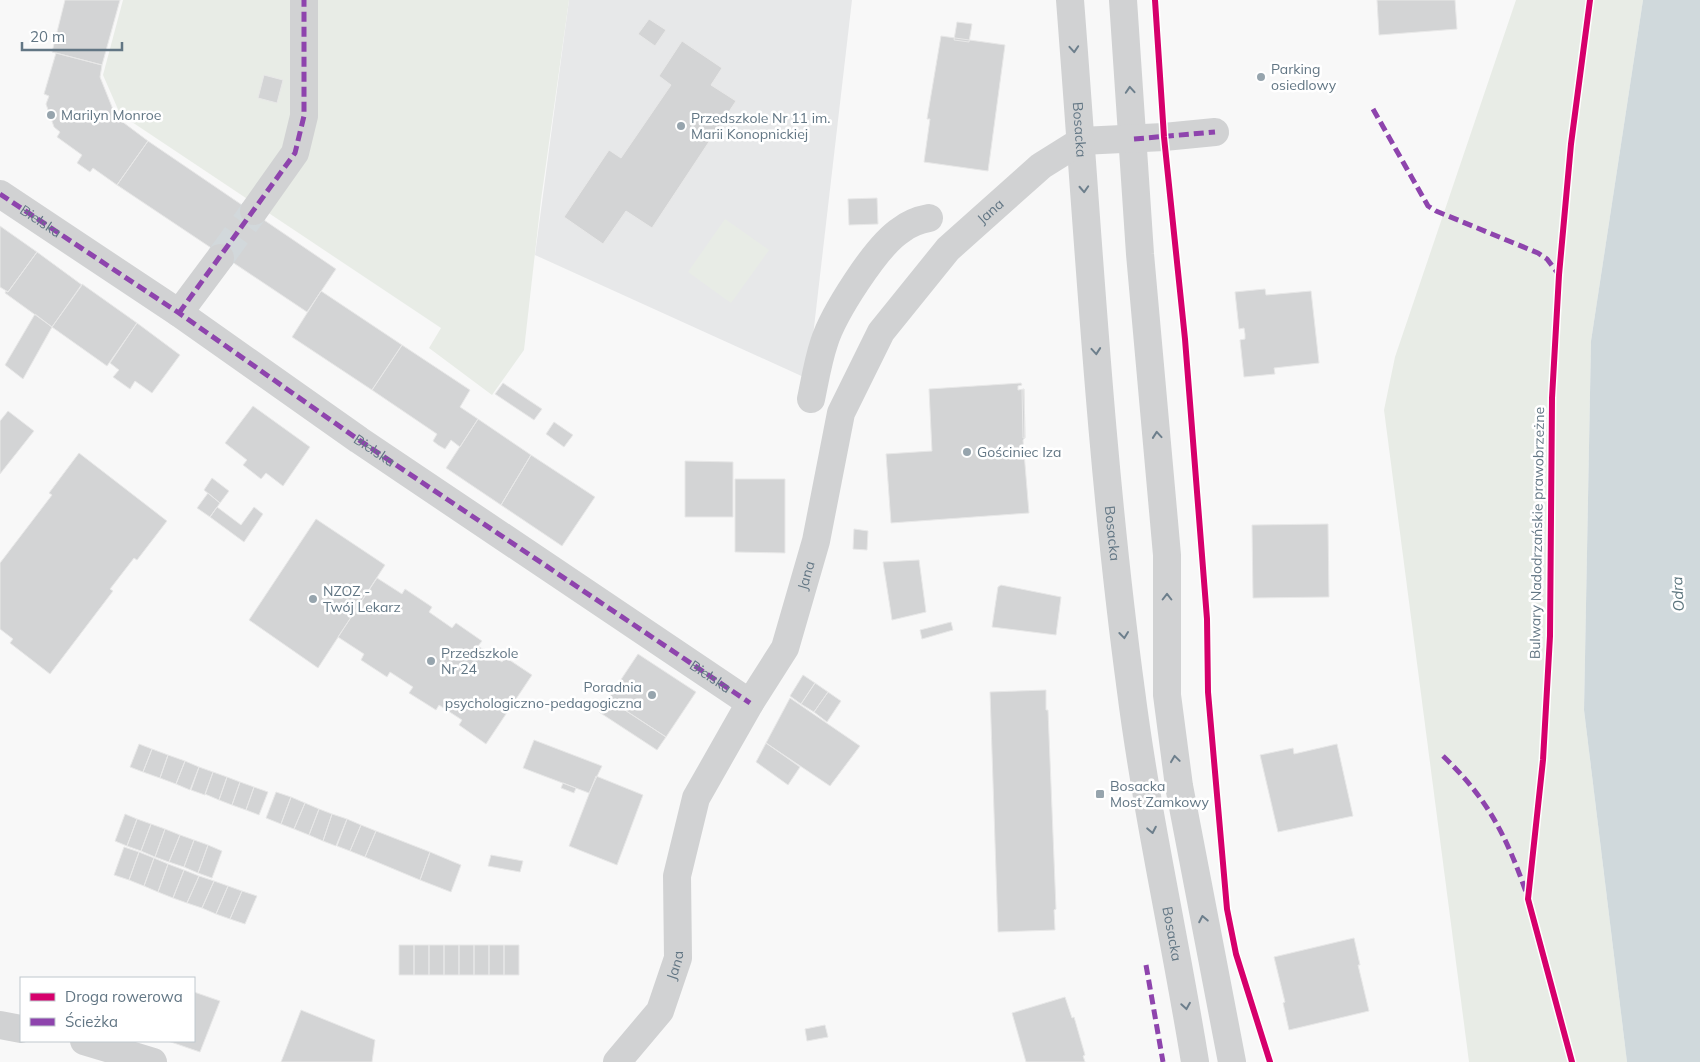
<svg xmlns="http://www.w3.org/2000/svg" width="1700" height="1062" font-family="Mulish,sans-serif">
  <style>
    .built { fill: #e7e8e9 }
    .green { fill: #e8ece6 }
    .water { fill: #d0d9dc }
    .building { fill: #d3d4d5; stroke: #e8e8e8 }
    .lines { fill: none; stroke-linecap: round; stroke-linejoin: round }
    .minor-tunnel { stroke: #d2d8db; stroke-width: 28; stroke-dasharray: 28 14; stroke-linecap: butt }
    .minor { stroke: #d1d2d3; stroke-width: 28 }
    .quiet { stroke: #8e44ad; stroke-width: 5; stroke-dasharray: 10 5; stroke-linecap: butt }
    .cycleway-casing { stroke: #fff; stroke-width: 9 }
    .cycleway { stroke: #d6006c; stroke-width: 6 }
    .oneway { stroke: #6d7f8c }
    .poi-dot { fill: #96a4ad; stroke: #fff; stroke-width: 2 }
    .labels { text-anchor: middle; stroke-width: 5; stroke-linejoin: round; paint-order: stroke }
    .poi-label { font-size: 14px; fill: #627684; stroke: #fff; text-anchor: start }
    .street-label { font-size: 14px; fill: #627684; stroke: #fff }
    .water-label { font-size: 15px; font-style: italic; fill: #5d767e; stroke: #fff }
  </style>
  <rect width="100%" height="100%" fill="#f8f8f8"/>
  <path class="built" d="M569,0h283l-44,379 -273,-124z"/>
  <path class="green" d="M123,0h446l-28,200 -17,150 -32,45 -63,-47 12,-20 -321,-214 -17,-39z
    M1516,0h127l-52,341 -7,369 43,352h-158l-85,-652 11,-53z
    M725,219l44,31 -38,53 -43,-31z"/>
  <path class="water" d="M1643,0h57v1062h-73l-43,-352 7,-369z"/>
  <path class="building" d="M65,0h55l-18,65 -50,-13z
    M1377,0h78l2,29 -78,6z
    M649,19l17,11 -11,16 -17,-12z
    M957,22l15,2 -3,18 -15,-2z
    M941,36l64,9 -17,126 -64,-9 6,-43h-3z
    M682,41l40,27 -11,17 25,16 -84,127 -26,-17 -23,33 -39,-27 45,-67 12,8 50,-73 -12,-9z
    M56,53l46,12 -2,12 16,40 32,24 -31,44 -24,-17 -3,4 -13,-9 5,-8 -25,-18 3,-5 -6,-5 -8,-23 3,-8 -5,-2z
    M264,75l19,5 -6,23 -19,-5z
    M148,141l188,128 -29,43 -190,-127z
    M877,198l1,26 -29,1 -1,-26z
    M0,226l37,26 -29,40 -8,-5z
    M37,252l45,33 -30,42 -47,-34 1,-2 2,1z
    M82,284l55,39 -30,43 -55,-39z
    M1265,289l1,6 45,-4 8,72 -45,5 1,6 -31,3 -4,-37 5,-1v-5l-1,-6 -5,1 -4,-37z
    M321,291l81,54 -30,45 -80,-53z
    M35,314l17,13 -29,52 -18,-14z
    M137,323l43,32 -28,38 -17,-12 -5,8 -17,-12 6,-7 -9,-7z
    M402,345l68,45 -10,17 18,12 -18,28 -9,-7 -6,9 -7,-4 -5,-4 4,-7 -65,-44z
    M503,383l39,26 -8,11 -39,-26z
    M1021,383l1,2 -4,1v4l6,-1 1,49 -2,2 6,73 -138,10 -5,-69 46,-3 -3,-62z
    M1024,389l1,49h-2l-1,-48z
    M253,406l57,41 -27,39 -17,-13 -5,6 -18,-14 4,-5 -22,-17z
    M8,411l26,20 -34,43v-53z
    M478,419l53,36 -30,50 -55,-37z
    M554,422l19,13 -9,12 -18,-13z
    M79,453l88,68 -30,39 -3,-2 -24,31 3,2 -63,83 -40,-31 3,-4 -13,-10v-66l52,-68 -3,-2z
    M531,455l64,42 -33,49 -61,-41z
    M685,461l48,1v55h-48z
    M212,478l17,13 -9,12 -16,-13z
    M735,479h50v74l-50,-1z
    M208,493l12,10 -10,14 -13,-9z
    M217,507l24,18 13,-18 9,7 -19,28 -34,-25z
    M316,519l69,46 -67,103 -69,-48z
    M1328,524l1,73 -76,1 -1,-73z
    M854,529l14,2 -1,19 -14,-1z
    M919,560l7,52 -34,8 -9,-58z
    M377,578l25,16 3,-5 27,18 -3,5 23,16 4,-5 26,18 -4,5 24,16 3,-5 27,18 -46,69 -27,-19 3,-5 -23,-15 -3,5 -27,-17 4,-6 -23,-15 -3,5 -26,-17 3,-6 -26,-17z
    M1001,585l60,12 -5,38 -64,-8 6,-40z
    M951,622l2,8 -31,9 -2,-9z
    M638,654l58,38 -30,45 -58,-38z
    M803,675l12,8 -14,21 -11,-8z
    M815,683l13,9 -14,20 -13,-8z
    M1046,690v20h2l8,199 -2,1 1,20 -57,2 -8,-240z
    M828,692l13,9 -14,21 -13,-10z
    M790,698l70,48 -30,40 -64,-43z
    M608,699l58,38 -9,13 -58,-38z
    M534,740l68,26 -13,27 -66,-25z
    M766,743l34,24 -12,18 -32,-23z
    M139,744l13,5 -9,23 -13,-5z
    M1337,744l16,72 -75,16 -18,-77 33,-7 1,6z
    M152,749l16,6 -8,23 -17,-6z
    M168,755l17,6 -9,23 -16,-6z
    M185,761l14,6 -9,23 -14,-6z
    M199,767l14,5 -8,23 -14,-5z
    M213,772l14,5 -8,23 -14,-6z
    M596,776l47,19 -26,70 -48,-19z
    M227,777l13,5 -8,23 -13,-5z
    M240,782l14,5 -8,23 -14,-5z
    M563,783l13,5 -2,5 -13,-5z
    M254,787l14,5 -9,23 -13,-5z
    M276,792l15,5 -10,27 -15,-6z
    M291,797l14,6 -11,26 -13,-5z
    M305,803l14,6 -10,26 -15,-6z
    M319,809l13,5 -9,27 -14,-6z
    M125,814l12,5 -10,27 -12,-5z
    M332,814l15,5 -11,27 -13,-5z
    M137,819l14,5 -10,27 -14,-5z
    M347,819l14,6 -11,26 -13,-5z
    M151,824l14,5 -10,28 -14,-6z
    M361,825l15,6 -11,26 -15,-6z
    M165,829l15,6 -11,27 -14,-5z
    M376,831l54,21 -10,28 -55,-23z
    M180,835l14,5 -10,27 -15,-5z
    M194,840l14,5 -10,28 -14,-6z
    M208,845l14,6 -10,27 -14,-5z
    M124,847l15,5 -10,28 -15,-5z
    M139,852l15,6 -10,28 -15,-6z
    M430,852l31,13 -10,27 -31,-12z
    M491,855l32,6 -3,11 -32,-6z
    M154,858l14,6 -10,28 -14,-6z
    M168,864l16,6 -11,28 -15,-6z
    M184,870l15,6 -12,27 -14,-5z
    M199,876l15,5 -12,27 -15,-5z
    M214,881l14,5 -12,28 -14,-6z
    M228,886l14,5 -12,28 -14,-5z
    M242,891l15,5 -12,28 -15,-5z
    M1354,938l6,27h-2l11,46 -80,19 -6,-27 2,-1 -11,-45z
    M399,945h15v30h-15z
    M414,945h15v30h-15z
    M429,945h15v30h-15z
    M444,945h15v30h-15z
    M459,945h15v30h-15z
    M474,945h15v30h-15z
    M489,945h15v30h-15z
    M504,945h15v30h-15z
    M194,992l26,9 -20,51 -32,-11h26z
    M1065,997l7,21 2,-1 11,38 -2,1 2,6h-59l-14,-49z
    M301,1010l74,30 -3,22h-91z
    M825,1025l3,12 -21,4 -2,-12z"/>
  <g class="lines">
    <path class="minor-tunnel" d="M220,258l34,-47"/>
    <g class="minor">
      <path id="s1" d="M1070,0c18,230 30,462 61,691 16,125 44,247 64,371"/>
      <path d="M1123,0l17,254 27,301v140l12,91 53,276"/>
      <path d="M1081,141l83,-4 51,-5"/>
      <path d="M0,194l179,119 180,127 391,263"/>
      <path d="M254,211l41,-58 9,-37v-116"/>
      <path d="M179,313l41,-55"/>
      <path d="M811,399c4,-19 7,-38 13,-56 9,-29 52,-97 77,-113 9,-7 17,-10 28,-12"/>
      <path d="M0,1025l21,4"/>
      <path d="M84,1041l69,21"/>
      <path id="s2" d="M617,1062l43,-51 18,-53 -1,-82 19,-78 54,-95 35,-55 31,-107 25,-128 40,-81 67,-83 93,-83 40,-25"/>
    </g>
    <g class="quiet">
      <path d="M1373,109l55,97 8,5 102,42 9,6 12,16"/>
      <path d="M1134,139l81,-7"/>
      <path id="s3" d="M0,194l179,119 180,127 391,263"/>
      <path d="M179,313l116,-160 9,-37v-116"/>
      <path d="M1443,756c44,42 63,79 83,136"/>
      <path d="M1146,965l17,97"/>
    </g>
    <g class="cycleway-casing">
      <path id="cycleway" d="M1155,0l9,137 21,202 22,280 1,73 19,217 9,45 34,108
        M1572,1062l-44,-163 15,-139 7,-124 2,-238 7,-123 12,-131 19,-144"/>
    </g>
    <use href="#cycleway" class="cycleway"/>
  </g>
  <defs><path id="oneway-chevron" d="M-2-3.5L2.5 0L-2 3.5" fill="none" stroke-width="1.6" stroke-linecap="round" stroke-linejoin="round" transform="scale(1.25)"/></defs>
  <g class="oneway">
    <use href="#oneway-chevron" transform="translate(1074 49) rotate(86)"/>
    <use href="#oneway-chevron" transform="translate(1130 90) rotate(-94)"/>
    <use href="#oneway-chevron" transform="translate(1084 189) rotate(87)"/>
    <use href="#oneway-chevron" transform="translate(1096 351) rotate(85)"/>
    <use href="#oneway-chevron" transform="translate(1157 435) rotate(-95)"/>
    <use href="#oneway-chevron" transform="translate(1167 597) rotate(-90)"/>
    <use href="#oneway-chevron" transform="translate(1124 635) rotate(83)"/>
    <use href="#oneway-chevron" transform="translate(1175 759) rotate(-98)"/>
    <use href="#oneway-chevron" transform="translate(1152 830) rotate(79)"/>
    <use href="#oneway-chevron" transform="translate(1203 919) rotate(-101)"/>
    <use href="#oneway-chevron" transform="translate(1186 1006) rotate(81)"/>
  </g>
  <g class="poi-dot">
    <circle cx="1261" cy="77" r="5"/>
    <circle cx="51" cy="115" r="5"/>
    <circle cx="681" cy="126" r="5"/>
    <circle cx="967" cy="452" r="5"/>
    <circle cx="313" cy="599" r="5"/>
    <circle cx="431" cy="661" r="5"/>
    <circle cx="652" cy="695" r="5"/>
    <rect x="1095" y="789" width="10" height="10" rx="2.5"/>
  </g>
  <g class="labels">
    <g class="poi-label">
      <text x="1271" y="74">Parking<tspan x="1271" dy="16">osiedlowy</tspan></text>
      <text x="61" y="120">Marilyn Monroe</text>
      <text x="691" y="123">Przedszkole Nr 11 im.<tspan x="691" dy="16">Marii Konopnickiej</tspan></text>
      <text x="977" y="457">Gościniec Iza</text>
      <text x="323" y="596">NZOZ -<tspan x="323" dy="16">Twój Lekarz</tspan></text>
      <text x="441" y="658">Przedszkole<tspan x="441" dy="16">Nr 24</tspan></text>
      <text x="642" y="692" text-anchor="end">Poradnia<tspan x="642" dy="16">psychologiczno-pedagogiczna</tspan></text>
      <text x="1110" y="791">Bosacka<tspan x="1110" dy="16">Most Zamkowy</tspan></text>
    </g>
    <g class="street-label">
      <text dy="5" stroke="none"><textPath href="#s1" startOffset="130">Bosacka</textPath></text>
      <text dy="5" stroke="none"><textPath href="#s2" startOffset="955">Jana</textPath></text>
      <text dy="5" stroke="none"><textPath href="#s3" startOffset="49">Bielska</textPath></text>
      <text dy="5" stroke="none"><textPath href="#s3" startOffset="454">Bielska</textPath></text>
      <text dy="5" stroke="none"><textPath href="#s1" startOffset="535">Bosacka</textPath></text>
      <text transform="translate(1537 533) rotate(-89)" y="5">Bulwary Nadodrzańskie prawobrzeżne</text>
      <text dy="5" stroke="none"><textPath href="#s2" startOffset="535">Jana</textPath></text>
      <text dy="5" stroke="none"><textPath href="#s3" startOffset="859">Bielska</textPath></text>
      <text dy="5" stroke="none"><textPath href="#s1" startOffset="940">Bosacka</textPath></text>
      <text dy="5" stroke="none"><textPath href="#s2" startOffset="115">Jana</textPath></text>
    </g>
    <g class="water-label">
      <text transform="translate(1678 594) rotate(-93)" y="5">Odra</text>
    </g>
  </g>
  <rect x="20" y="977" width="175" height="65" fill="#ffffff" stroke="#c0c8ce"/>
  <rect x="30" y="993" width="25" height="8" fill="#d6006c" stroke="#c0c8ce"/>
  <text x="65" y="1002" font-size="15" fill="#627684">Droga rowerowa</text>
  <rect x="30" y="1018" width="25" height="8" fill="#8e44ad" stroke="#c0c8ce"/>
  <text x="65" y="1027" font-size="15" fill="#627684">Ścieżka</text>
  <path d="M22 42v8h100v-8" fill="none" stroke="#627684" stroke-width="2.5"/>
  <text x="30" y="42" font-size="15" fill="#627684" stroke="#ffffff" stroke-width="4" paint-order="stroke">20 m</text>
</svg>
